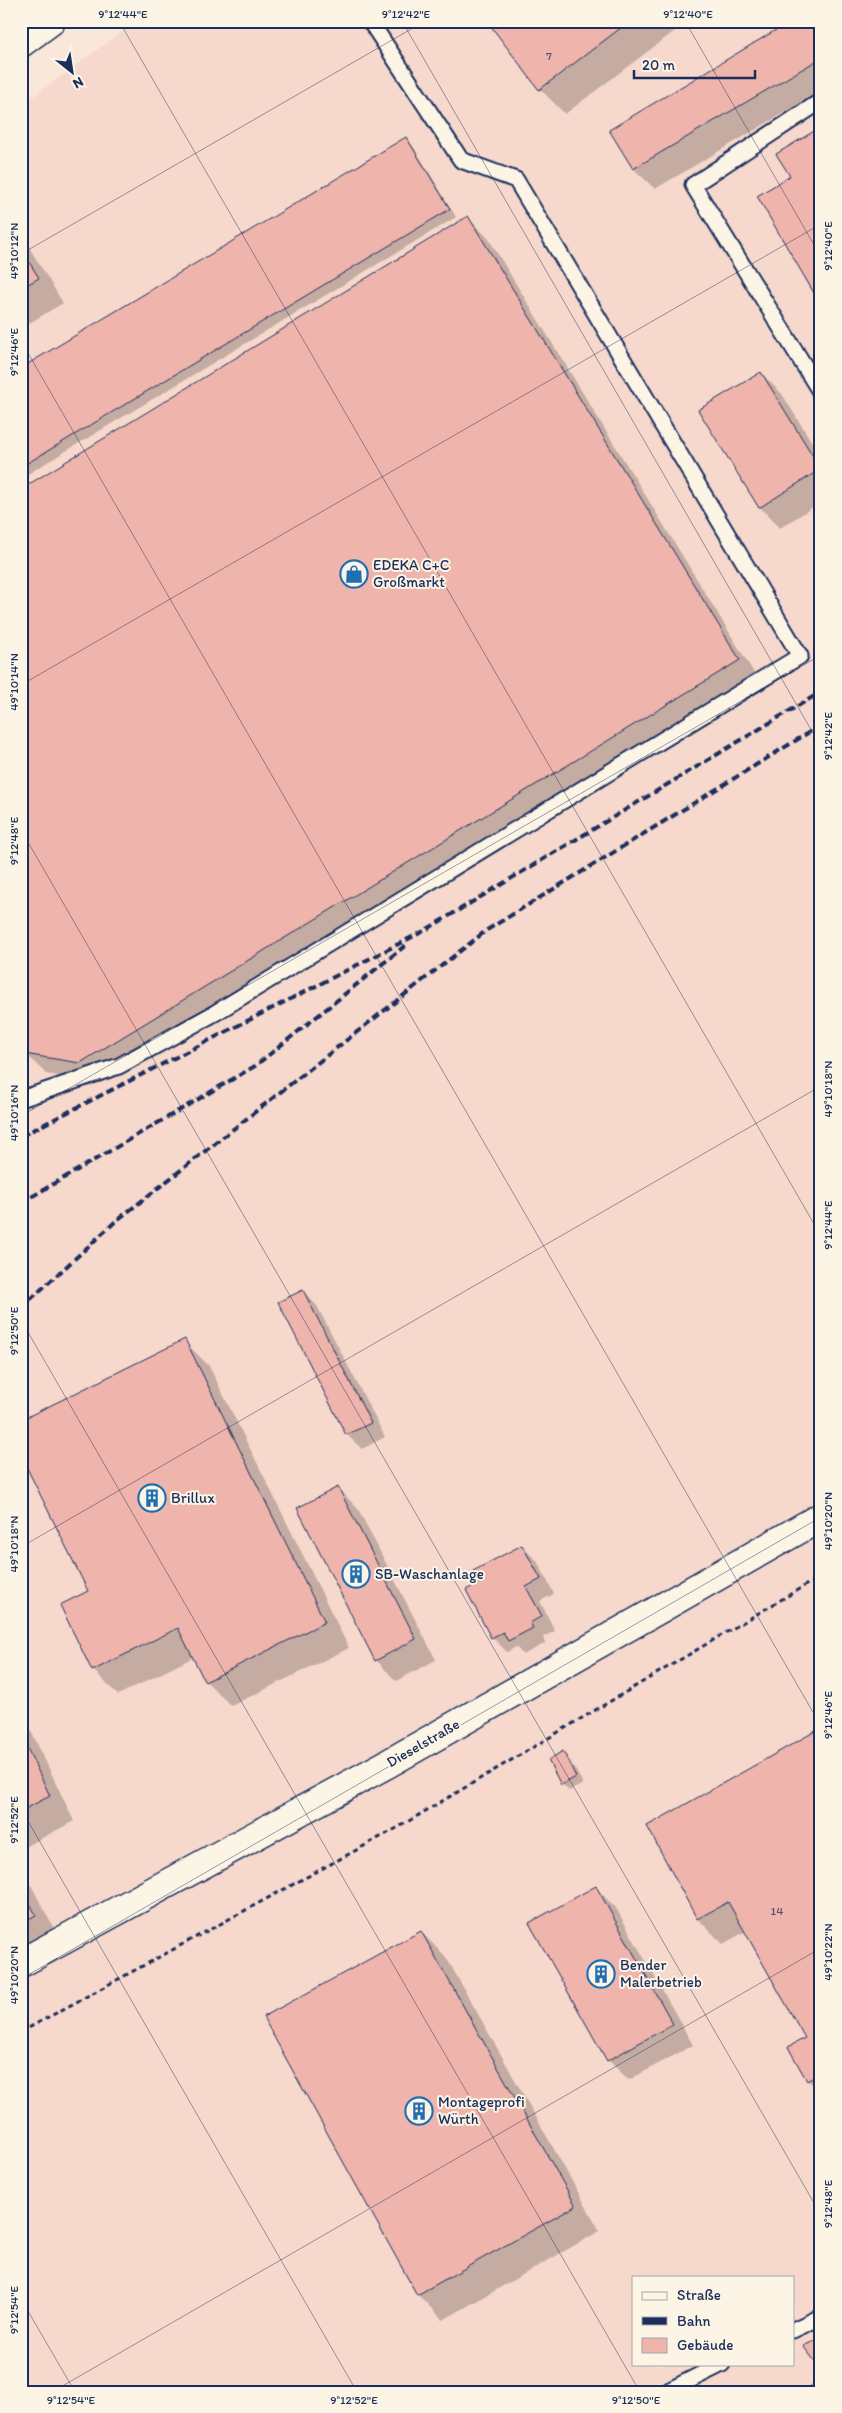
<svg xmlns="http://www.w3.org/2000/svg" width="842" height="2413" font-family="Itim,sans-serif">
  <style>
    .built { fill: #f6d8cc; fill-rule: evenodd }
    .shadow { fill: #0003 }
    .building { fill: #efb4ac; stroke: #1b2f5e }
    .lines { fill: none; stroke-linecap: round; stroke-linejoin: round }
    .service-casing { stroke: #1b2f5e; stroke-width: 19 }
    .minor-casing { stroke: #1b2f5e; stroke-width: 31 }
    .primary-casing { stroke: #1b2f5e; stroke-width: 31 }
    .path { stroke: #1b2f5e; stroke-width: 3; stroke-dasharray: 5 4; stroke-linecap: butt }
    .service { stroke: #fcf5e5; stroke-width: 15 }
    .minor { stroke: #fcf5e5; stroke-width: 28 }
    .primary { stroke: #fcf5e5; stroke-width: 28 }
    .rail { stroke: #1b2f5e; stroke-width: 4; stroke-dasharray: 8 4; stroke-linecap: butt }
    .ticks { fill: none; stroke: #1b2f5e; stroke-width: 1; stroke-opacity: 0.45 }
    .labels { text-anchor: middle; stroke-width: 4; stroke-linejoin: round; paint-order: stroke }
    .number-label { font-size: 12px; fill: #505072 }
    .poi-label { font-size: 15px; fill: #1b2f5e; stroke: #fcf5e5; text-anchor: start }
    .street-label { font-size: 15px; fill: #1b2f5e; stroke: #fcf5e5 }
    .neatline { fill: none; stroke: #1b2f5e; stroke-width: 2 }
    .ticks-label { font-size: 12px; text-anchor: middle; fill: #1b2f5e }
  </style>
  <rect width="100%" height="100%" fill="#f9e8da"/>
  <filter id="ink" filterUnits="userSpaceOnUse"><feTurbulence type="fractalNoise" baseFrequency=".02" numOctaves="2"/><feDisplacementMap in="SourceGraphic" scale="10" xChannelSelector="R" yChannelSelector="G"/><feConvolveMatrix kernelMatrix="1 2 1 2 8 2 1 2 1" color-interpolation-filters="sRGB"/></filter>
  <g filter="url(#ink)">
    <path class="built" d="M137,21h684v2371h-800v-2287zM633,2277h160v87h-160z"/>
    <path class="shadow" d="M489,21h199l-123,93 -25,-25z
      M793,21h24l4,4v66l-166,98 -21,-20 -23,-39z
      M406,138l7,8 43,71 -435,261v-109z
      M468,218l20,20 271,443 -658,402 -55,-9 -21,-21z
      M21,234l42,69 -42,25z
      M761,373l21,21 39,63v45l-41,26 -20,-21z
      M303,1291l14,15 68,131 -23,12 -15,-14 -67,-132z
      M184,1341l25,25 140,282 -118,58 -25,-25 -12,-24 -76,38 -25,-25 -3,-78z
      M338,1488l20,21 78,151 -40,21 -20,-21z
      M522,1546l15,15 17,33 -14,7 15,30 -12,6 3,6 -23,12 -7,-8 -9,5 -15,-15 -11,-54z
      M21,1710l53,111 -53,28z
      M821,1729v365l-13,-14 -1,-42 -61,-107 -23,13 -25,-25 -50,-93z
      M563,1753l7,7 13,24 -14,7 -7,-7z
      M21,1866l39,74 -39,21z
      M595,1887l21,21 77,137 -64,35 -21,-20z
      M421,1932l25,25 154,274 -157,89 -25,-25 -153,-277z"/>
    <path class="building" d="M487,21h143l-91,69z
      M791,21h24l6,11v26l-188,111 -24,-39z
      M821,127v178l-64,-109 33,-20 -14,-22z
      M406,137l44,72 -429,258v-99z
      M468,216l272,444 -660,403 -56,-9 -3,-4v-561z
      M21,249l18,29 -18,10z
      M761,372l60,97 -62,39 -61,-98z
      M303,1290l68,133 -25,12 -68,-133z
      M185,1339l140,283 -120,60 -27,-54 -86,43 -32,-66 28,-14 -67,-135v-36z
      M338,1487l78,152 -41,22 -78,-153z
      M522,1545l19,34 -15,8 16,29 -12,7 3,5 -25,13 -5,-9 -12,6 -25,-48 13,-7 -6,-12z
      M821,1728v345l-14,8 -19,-34 17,-9 -77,-136 -31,17 -50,-93z
      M21,1735l29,61 -29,15z
      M563,1751l13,26 -15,8 -13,-25z
      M596,1886l77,138 -66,37 -78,-138z
      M21,1887l15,28 -15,8z
      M421,1931l155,275 -159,89 -154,-278z
      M821,2338v31l-18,-23z"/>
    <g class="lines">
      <g class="service-casing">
        <path id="service" d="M821,101l-128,84 128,208
          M21,1099l98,-33 96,-53 585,-357 -284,-476 -55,-20 -91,-139
          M793,2330l28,-13
          M666,2392l56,-28"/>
      </g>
      <g class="minor-casing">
        <path id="minor" d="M21,1963l368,-200 432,-246"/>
      </g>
      <g class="primary-casing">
        <path id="primary" d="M21,43l30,-22"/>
      </g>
      <path class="path" d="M21,2032l376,-204 424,-252"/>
      <use href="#service" class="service"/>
      <use href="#minor" class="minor"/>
      <use href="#primary" class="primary"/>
      <path class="rail" d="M21,1136l403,-205 397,-239
        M21,1203l234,-137 151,-121
        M21,1308l95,-87 371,-291 334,-205"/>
    </g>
  </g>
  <path class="ticks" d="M119,21l702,1215M402,21l419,726M685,21l136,236M21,254l404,-233M21,341l800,1385M21,685l800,-461M21,830l800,1385M21,1116l800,-461M21,1320l619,1072M21,1547l800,-461M21,1809l336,583M21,1979l800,-462M21,2299l54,93M52,2392l769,-444M799,2392l22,-13"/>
  <defs>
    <g id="shop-ring" transform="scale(1.4375)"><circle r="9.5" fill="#fcf5e5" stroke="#1f6fb2" stroke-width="1.5"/><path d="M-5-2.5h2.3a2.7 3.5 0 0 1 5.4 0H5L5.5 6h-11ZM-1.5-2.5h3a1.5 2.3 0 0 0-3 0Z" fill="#1f6fb2"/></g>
    <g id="building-ring" transform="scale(1.4375)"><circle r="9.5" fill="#fcf5e5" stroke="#1f6fb2" stroke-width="1.5"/><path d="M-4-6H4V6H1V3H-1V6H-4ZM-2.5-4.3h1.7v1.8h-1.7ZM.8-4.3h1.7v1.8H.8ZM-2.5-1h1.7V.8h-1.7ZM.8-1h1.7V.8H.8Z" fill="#1f6fb2"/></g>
  </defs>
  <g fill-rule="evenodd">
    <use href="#shop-ring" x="354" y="574"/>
    <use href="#building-ring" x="152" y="1498"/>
    <use href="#building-ring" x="356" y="1574"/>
    <use href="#building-ring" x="601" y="1974"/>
    <use href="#building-ring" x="419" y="2111"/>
  </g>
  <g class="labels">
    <g class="number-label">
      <text x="549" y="60">7</text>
      <text x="777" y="1915">14</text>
    </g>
    <g class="poi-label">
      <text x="373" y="570">EDEKA C+C<tspan x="373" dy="17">Großmarkt</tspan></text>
      <text x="171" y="1503">Brillux</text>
      <text x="375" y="1579">SB-Waschanlage</text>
      <text x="620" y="1970">Bender<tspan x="620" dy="17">Malerbetrieb</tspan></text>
      <text x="438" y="2107">Montageprofi<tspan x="438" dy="17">Würth</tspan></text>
    </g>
    <g class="street-label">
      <text transform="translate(423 1743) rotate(-30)" y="5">Dieselstraße</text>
    </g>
  </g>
  <rect width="842" height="2413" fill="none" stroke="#fcf5e5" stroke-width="55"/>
  <rect x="632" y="2276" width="162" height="90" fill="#fcf5e5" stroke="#a2a6af"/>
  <rect x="642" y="2292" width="25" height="8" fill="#fcf5e5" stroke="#a2a6af"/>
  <text x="677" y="2300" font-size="15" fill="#1b2f5e">Straße</text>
  <rect x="642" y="2317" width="25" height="8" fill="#1b2f5e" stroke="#a2a6af"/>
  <text x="677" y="2326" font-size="15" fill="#1b2f5e">Bahn</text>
  <rect x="642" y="2338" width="25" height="15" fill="#efb4ac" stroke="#a2a6af"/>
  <text x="677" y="2350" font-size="15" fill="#1b2f5e">Gebäude</text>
  <g transform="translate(72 72) rotate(150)" stroke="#fcf5e5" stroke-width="4" paint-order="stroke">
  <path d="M0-4L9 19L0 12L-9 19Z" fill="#1b2f5e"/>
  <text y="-8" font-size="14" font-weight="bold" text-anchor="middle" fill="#1b2f5e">N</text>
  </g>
  <path d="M634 70v8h121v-8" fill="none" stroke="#1b2f5e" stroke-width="2.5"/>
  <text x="642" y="70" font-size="15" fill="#1b2f5e" stroke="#fcf5e5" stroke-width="4" paint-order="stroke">20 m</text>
  <rect x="28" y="28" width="786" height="2358" class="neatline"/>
  <g class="ticks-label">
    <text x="123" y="18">9°12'44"E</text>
    <text x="406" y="18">9°12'42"E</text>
    <text x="688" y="18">9°12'40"E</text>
    <text transform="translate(828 246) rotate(-90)" y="4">9°12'40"E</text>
    <text transform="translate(14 251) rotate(-90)" y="4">49°10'12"N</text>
    <text transform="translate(14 352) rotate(-90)" y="4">9°12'46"E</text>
    <text transform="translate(14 682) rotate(-90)" y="4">49°10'14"N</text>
    <text transform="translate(828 736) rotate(-90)" y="4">9°12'42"E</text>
    <text transform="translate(14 841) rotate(-90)" y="4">9°12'48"E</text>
    <text transform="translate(828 1089) rotate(-90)" y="4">49°10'18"N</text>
    <text transform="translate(14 1113) rotate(-90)" y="4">49°10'16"N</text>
    <text transform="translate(828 1225) rotate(-90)" y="4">9°12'44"E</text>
    <text transform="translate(14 1331) rotate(-90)" y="4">9°12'50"E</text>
    <text transform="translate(828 1521) rotate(-90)" y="4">49°10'20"N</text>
    <text transform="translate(14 1544) rotate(-90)" y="4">49°10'18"N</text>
    <text transform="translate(828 1715) rotate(-90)" y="4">9°12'46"E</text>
    <text transform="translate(14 1820) rotate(-90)" y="4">9°12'52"E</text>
    <text transform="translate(828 1952) rotate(-90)" y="4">49°10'22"N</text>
    <text transform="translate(14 1975) rotate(-90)" y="4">49°10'20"N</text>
    <text transform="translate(828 2204) rotate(-90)" y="4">9°12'48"E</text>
    <text transform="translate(14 2310) rotate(-90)" y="4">9°12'54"E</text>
    <text x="71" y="2404">9°12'54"E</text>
    <text x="354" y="2404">9°12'52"E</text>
    <text x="636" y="2404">9°12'50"E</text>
  </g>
</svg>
